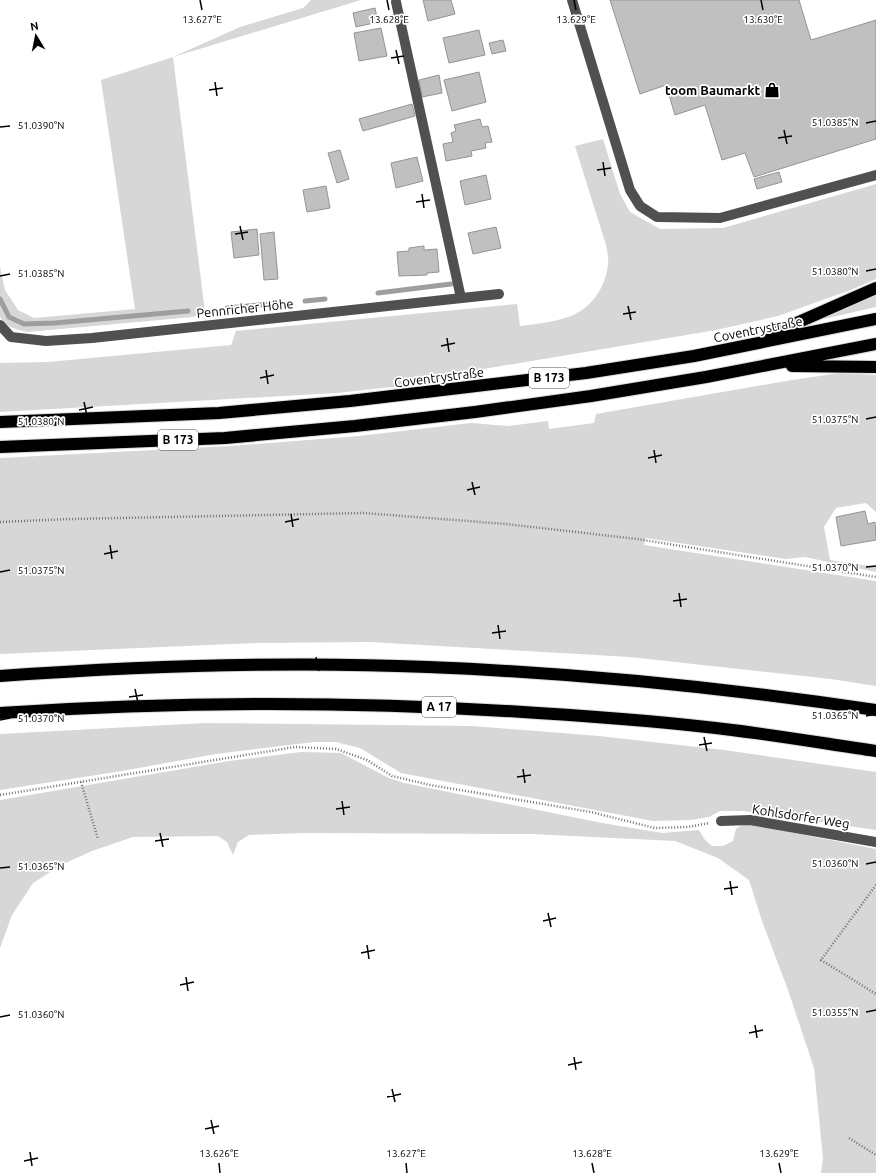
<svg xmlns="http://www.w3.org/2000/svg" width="876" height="1173" font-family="Ubuntu,sans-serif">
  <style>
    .green { fill: #d7d7d7 }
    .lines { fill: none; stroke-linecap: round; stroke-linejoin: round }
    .stream { stroke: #9e9e9e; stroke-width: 5 }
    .building { fill: #c0c0c0; stroke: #949494 }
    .highway-casing { stroke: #dbdbdb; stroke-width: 14 }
    .path { stroke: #727272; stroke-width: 2.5; stroke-dasharray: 1 2; stroke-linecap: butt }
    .minor { stroke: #505050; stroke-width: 10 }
    .highway { stroke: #000; stroke-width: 12 }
    .ticks { fill: none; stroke: #000; stroke-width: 1.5 }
    .labels { text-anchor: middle; stroke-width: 3.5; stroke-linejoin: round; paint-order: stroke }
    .shield { fill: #fff; stroke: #4c4c4c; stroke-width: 1 }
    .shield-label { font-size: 12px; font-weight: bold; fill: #000 }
    .poi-label { font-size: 13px; font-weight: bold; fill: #000; stroke: #fff; text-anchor: end }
    .street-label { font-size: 13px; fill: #000; stroke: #fff }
    .ticks-label { font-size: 10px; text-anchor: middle; fill: #000; stroke: #fff; stroke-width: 3.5; stroke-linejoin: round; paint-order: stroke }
  </style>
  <rect width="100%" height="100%" fill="#fff"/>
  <path class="green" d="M311,0h50l-188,57 32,255 -12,5 -166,15c-11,-3 -21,-4 -27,-15v-50l5,23 13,20 16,8 101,-9 -34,-229 72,-23 67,-30 63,-19z
    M603,139l17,55 10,18 30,17 63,-1 153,-44v95l-23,10 -75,27 -62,14 -250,42 -46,12 -84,9 -336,19v-49l48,-1 183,-17 5,-14 281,-27 3,22c17,-2 35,-4 51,-10 21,-8 35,-30 37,-52 1,-6 -1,-13 -2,-19l-31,-99z
    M876,295v12l-61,14 -1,-2z
    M840,373l36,2v137l-10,-9 -30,5 -12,19 6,33 46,7v5l-71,-15 -19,2 -140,-21 -2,7 232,36v105l-45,-7 -201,-22 -260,-15 -113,1 -257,11v-196l230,-12 129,-10 112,-13 37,3 40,-5 1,8 45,-6 2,-9 196,-34z
    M205,723l267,3 127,10 125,14 152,22v58l-132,-19h-24l-11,6 -18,3 -38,1 -252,-48 -41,-25 -24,-6h-22l-98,12 -94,17 -122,19v-56z
    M301,752l40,1 48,25 15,5 198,40 60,10 37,-3 6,10 7,6h11l10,-5 3,-12 8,-6 132,26v324h-55l2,-15 -9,-90 -26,-78 -26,-69 -13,-41 -31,-22 -43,-17 -143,-7 -226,-1 -57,2 -11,7 -5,13 -6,-13 -9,-6 -85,1 -41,14 -31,14 -28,18 -21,32 -12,33v-148l229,-39z"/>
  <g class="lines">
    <path class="stream" d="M378,293l73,-9
      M0,299l9,18 15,7 31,-1 133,-12
      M305,301l20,-2
      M227,308l52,-5"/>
  </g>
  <path class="building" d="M423,0h28l4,14 -27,7z
    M610,0h189l12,40 65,-20v119l-122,38 -9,-24 -23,7 -17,-55 -30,10 -9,-30 -26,9z
    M375,8l3,14 -22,5 -3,-14z
    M381,28l6,28 -28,5 -5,-28z
    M479,30l6,25 -36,8 -6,-25z
    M503,40l3,11 -14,3 -3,-11z
    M479,72l7,30 -34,9 -8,-31z
    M439,75l3,18 -20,4 -3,-17z
    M412,104l3,12 -52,15 -4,-12z
    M480,119l2,8 6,-1 4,16 -7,1 1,5 -15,3 1,5 -26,5 -3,-17 10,-2 -2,-9 5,-2 -2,-6z
    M340,150l9,29 -12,4 -9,-30z
    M417,157l6,24 -27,7 -5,-25z
    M779,172l3,10 -25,7 -3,-10z
    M486,175l5,24 -26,6 -5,-24z
    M326,186l4,22 -23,4 -4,-22z
    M496,227l5,21 -28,6 -5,-21z
    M257,229l2,26 -25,3 -3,-26z
    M274,232l4,47 -14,1 -4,-46z
    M424,246v4l13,-1 2,23 -12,1v2l-28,1 -2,-24 12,-1v-3z
    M865,511l3,13 7,-2 1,18 -35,6 -5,-29z"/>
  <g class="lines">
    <g class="highway-casing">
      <path id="highway" d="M767,336l109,-48
        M792,366l84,1
        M0,422l219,-9 131,-12 236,-28 108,-17 182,-37
        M0,447l225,-9 130,-12 120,-14 116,-16 115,-19 170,-33
        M0,676c142,-10 285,-15 428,-9 150,6 300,21 448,43
        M0,713c179,-12 359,-12 538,0 65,4 130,9 194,17 48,6 96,14 144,21"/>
    </g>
    <path class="path" d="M0,522l71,-3 293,-6 142,11 131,15 239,38
      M81,782l17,57
      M0,795l295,-48 41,2 31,11 25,16 38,9 161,27 64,16 33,-1 21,-4
      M876,885l-55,75 55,34
      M849,1138l27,17"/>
    <path class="minor" d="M572,0l58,190 10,16 17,11 63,1 156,-43
      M396,2l65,296
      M0,325l11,12 35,4 46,-3 407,-44
      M721,821l29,-1 126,22"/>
    <use href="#highway" class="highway"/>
  </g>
  <path class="ticks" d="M200,0l2,10M387,0l2,10M574,0l2,10M761,0l2,10M396,50l3,14M391,58l13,-2M215,82l2,14M209,90l14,-2M866,123l10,-2M0,127l10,-1M784,130l3,14M778,138l14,-2M603,162l2,14M597,170l14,-2M422,194l2,14M416,202l14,-2M240,226l3,14M235,234l13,-2M866,271l10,-2M0,276l10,-2M628,306l3,14M623,314l13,-2M447,338l2,14M441,346l14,-3M266,370l2,14M260,378l14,-3M84,402l3,14M79,410l14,-3M866,419l10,-2M0,424l10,-2M654,450l2,13M648,458l14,-3M472,482l3,13M467,490l13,-3M291,514l2,13M285,522l14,-3M110,545l2,14M104,554l14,-3M866,567l10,-1M0,572l10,-2M679,593l2,14M673,601l14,-2M498,625l2,14M492,633l14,-2M316,657l3,14M311,665l13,-2M135,689l3,14M129,697l14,-2M866,716l10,-2M0,720l10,-2M704,737l3,14M699,745l13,-2M523,769l2,14M517,777l14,-2M342,801l2,14M336,809l14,-2M160,833l3,14M155,841l14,-2M866,864l10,-2M0,868l10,-1M730,881l2,14M724,889l14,-2M548,913l3,14M543,921l13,-3M367,945l2,14M361,953l14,-3M186,977l2,14M180,985l14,-3M866,1012l10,-2M0,1017l10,-2M755,1025l2,13M749,1033l14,-3M574,1057l2,13M568,1065l14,-3M392,1089l3,13M387,1097l14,-3M211,1120l3,14M205,1129l14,-3M30,1152l2,14M24,1161l14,-3M219,1163l1,10M406,1163l1,10M592,1163l2,10M779,1163l2,10"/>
  <defs>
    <g id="shop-bare" transform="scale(1.2)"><path d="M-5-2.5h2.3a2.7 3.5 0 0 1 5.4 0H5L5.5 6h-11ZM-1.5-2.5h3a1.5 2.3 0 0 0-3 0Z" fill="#000" stroke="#fff" stroke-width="2.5" paint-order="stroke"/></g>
  </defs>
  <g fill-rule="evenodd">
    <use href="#shop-bare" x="772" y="90"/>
  </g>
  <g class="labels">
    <g class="shield">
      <rect x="529" y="368" width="40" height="20" rx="3"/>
      <rect x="158" y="430" width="40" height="20" rx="3"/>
      <rect x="422" y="697" width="34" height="20" rx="3"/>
    </g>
    <g class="shield-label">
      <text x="549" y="382">B 173</text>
      <text x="178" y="444">B 173</text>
      <text x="439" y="711">A 17</text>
    </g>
    <g class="poi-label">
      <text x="760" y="95">toom Baumarkt</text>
    </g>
    <g class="street-label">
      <text transform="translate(245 308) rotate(-6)" y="5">Pennricher Höhe</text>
      <text transform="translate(758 329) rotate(-11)" y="5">Coventrystraße</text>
      <text transform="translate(439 377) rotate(-7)" y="5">Coventrystraße</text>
      <text transform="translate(801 816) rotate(9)" y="5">Kohlsdorfer Weg</text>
    </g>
  </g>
  <g class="ticks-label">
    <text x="202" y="23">13.627°E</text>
    <text x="389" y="23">13.628°E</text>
    <text x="576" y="23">13.629°E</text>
    <text x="763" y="23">13.630°E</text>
    <text x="835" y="126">51.0385°N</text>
    <text x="41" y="129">51.0390°N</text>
    <text x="835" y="275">51.0380°N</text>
    <text x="41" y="277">51.0385°N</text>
    <text x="835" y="423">51.0375°N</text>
    <text x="41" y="425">51.0380°N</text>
    <text x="835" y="571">51.0370°N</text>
    <text x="41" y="574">51.0375°N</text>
    <text x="835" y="719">51.0365°N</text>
    <text x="41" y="722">51.0370°N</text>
    <text x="835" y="867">51.0360°N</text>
    <text x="41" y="870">51.0365°N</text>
    <text x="835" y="1016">51.0355°N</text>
    <text x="41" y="1018">51.0360°N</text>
    <text x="219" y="1157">13.626°E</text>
    <text x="406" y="1157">13.627°E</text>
    <text x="592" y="1157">13.628°E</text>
    <text x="779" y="1157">13.629°E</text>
  </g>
  <g transform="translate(36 36) rotate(350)" stroke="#ffffff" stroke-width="3" paint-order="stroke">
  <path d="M0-3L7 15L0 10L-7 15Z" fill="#000000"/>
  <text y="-6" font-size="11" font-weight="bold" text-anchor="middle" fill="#000000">N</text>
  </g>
</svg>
